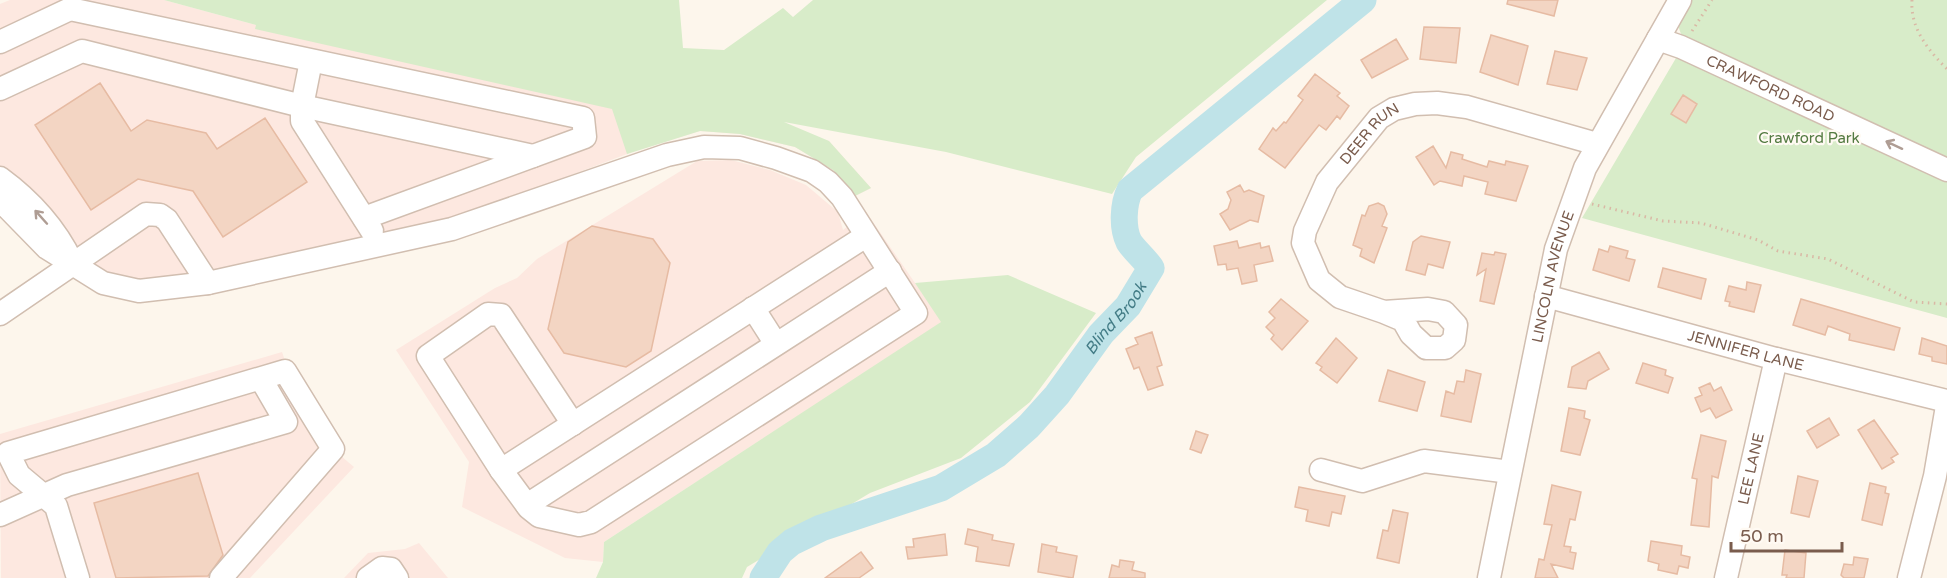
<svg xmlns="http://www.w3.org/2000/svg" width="1947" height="578" font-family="'Varela Round',sans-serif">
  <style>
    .commercial { fill: #fde8e0 }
    .green { fill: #d8ecc9 }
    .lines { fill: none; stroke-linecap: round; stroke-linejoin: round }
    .river { stroke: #bfe3e8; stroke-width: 27 }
    .building { fill: #f3d5c3; stroke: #e6bba3; stroke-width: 1.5 }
    .minor-casing { stroke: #d1beb0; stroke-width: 25 }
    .path { stroke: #d9b8a5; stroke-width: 3; stroke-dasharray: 1.5 4.5; stroke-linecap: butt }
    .minor { stroke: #fff; stroke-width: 22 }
    .oneway { stroke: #af9d94 }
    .labels { text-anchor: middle; stroke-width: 4.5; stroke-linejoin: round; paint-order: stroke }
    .street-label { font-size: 15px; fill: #7a5c4d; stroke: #fffaf3 }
    .park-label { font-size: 15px; fill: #537a41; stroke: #fffaf3 }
    .water-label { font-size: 16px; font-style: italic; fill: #437c86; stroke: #fffaf3 }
  </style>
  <rect width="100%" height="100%" fill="#fdf6ec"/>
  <path class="commercial" d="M10,0h154l92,25 573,116 42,47 -16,8 -22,-26 -38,-23 -55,-13 -40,-3 -65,20 -186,70 -272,58 -41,2 -22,-6 -16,-8 -98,-94v-169z
    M731,160l39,10 36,15 32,27 5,18 23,-18 76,110 -338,220 -1,20 -38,-4 -103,-51 7,-45 -73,-112 99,-62 22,-10 20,-19 160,-98z
    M282,352l5,14 54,90 13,11 -104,111h-249l-1,-144z
    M419,543l29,35h-104l24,-25 37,-4z"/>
  <path class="green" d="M164,0h515l4,48 41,2 59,-42 10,9 20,-17h514l-191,157 -24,37 -166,-42 -162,-30 45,19 42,47 -16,8 -22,-26 -38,-23 -55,-13 -40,-3 -73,23 -15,-45 -357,-80 1,-4z
    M1689,0h258v318l-365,-100 104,-177c-13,-16 -7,-25 3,-41z
    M1008,275l88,38 -66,89 -69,56 -91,35 -123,74 -5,11h-146l7,-16 1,-20 337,-220 -26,-39z"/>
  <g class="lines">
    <path class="river" id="s1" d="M763,578l17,-26 12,-10 29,-14 120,-40 55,-33 33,-29 28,-31 44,-61 27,-28 23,-38c-6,-9 -16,-17 -22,-26 -7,-14 -6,-38 1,-52l233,-190"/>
  </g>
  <path class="building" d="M1508,0h50l-4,16 -47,-12z
    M1424,27l36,1 -4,35 -36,-4z
    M1491,35l37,11 -10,39 -38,-13z
    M1396,39l12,20 -36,19 -11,-18z
    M1555,51l32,7 -10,32 -30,-6z
    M1315,74l25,19 -3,3 12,10 -9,13 -3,-3 -11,14 -7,-5 -34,43 -26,-19 14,-21 3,3 8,-9 2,1 17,-23 -5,-4z
    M100,83l31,48 16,-11 59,13 11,16 48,-31 42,64 -84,55 -30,-46 -55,-12 -47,31 -56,-85z
    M1683,95l14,9 -11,19 -15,-9z
    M1433,146l13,22 5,-16 12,3 -1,4 25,8 2,-6 16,4 1,-4 22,5 -12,35 -31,-7 3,-12 -24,-6 -2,10 -22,-5 -6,4 -18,-28z
    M1240,185l4,7 5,-2 15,6 -6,26 -8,-2 -20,10 -10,-16 8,-5 3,-9 -4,-8z
    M1378,203l6,3 3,8 -5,12 5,2 -13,35 -14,-7 2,-7 -9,-4 9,-30 3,1 4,-10z
    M592,226l61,13 17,24 -19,88 -25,16 -62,-14 -16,-24 20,-87z
    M1421,236l29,6 -7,26 -15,-4 -3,11 -19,-5 7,-28z
    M1237,241l2,7 21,-5 1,5 8,-2 4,15 -19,4 3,16 -15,3 -4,-16 -11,2 -1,-6 -8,1 -4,-19z
    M1610,246l18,5 -2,7 9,2 -6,21 -36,-11 6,-21 9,3z
    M1495,252l11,2 -12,50 -14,-3 6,-32 -9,6 5,-22 12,2z
    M1663,268l43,11 -5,20 -43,-12z
    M1747,282l14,3 -7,27 -25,-6 1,-4 -5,-1 4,-15 17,4z
    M1281,299l27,22 -26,29 -11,-11 3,-4 -8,-8 9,-9 -6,-6z
    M1801,299l99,29 -6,22 -45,-10 1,-6 -22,-8 -3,9 -32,-10z
    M1152,332l10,33 -5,2 6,18 -15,5 -9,-23 -5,2 -8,-20 12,-5 -3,-6z
    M1336,338l21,20 -20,25 -17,-13 2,-3 -6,-4z
    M1922,338l25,8v18l-15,-3v-4l-13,-3z
    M1599,352l10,17 -21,12 -2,8 -18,-2 4,-20z
    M1643,363l23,7 -1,5 8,3 -5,15 -32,-10z
    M1388,370l37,12 -8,29 -38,-10z
    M1466,370l15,4 -10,48 -30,-6 5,-25 8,3 3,-13 7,1z
    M1710,383l4,8 7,-4 11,23 -16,8 -6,-10 -9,4 -6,-14 7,-3 -3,-7z
    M1569,408l16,3 -1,7 6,2 -10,35 -19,-4z
    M1829,418l10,17 -22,13 -10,-17z
    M1874,420l24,34 -7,4 3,4 -12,7 -24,-39z
    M1196,431l12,4 -7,18 -11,-4z
    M1701,435l25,6 -8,37 -6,-2 -3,51 -18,-2 6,-46 -5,-1z
    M198,473l25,82 -15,21 -92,2 -22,-75z
    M1798,476l20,5 -9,36 -18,-4z
    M1870,483l16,4 -1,6 4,1 -7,31 -20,-5z
    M1552,485l29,7 -6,28 -5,-1 -6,27 7,1 -1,5 6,1 -3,16 -22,-5 7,14h-23l4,-19 5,1 8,-35 -8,-1z
    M1299,487l46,9 -4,18 -9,-2 -3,14 -23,-5 2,-11 -13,-3z
    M1393,510l15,3 -9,50 -22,-5 6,-28 5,1z
    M968,529l25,6 -1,5 22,4 -5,22 -33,-5 2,-14 -13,-3z
    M945,534l2,21 -39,4 -2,-12h8l-1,-8z
    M1651,541l31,5 -1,9 9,2 -2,11 -9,-2 -2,8 -19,-4 1,-6 -11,-3z
    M1042,544l15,3 -1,5 21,4 -4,22 -35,-6z
    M1785,550l21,3 -2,25h-18l1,-3h-5z
    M861,552l12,16 -14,10h-34z
    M1854,557l14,2 -4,19h-20l-3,-3 3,-11 9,1z
    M1120,560l14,2 -2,8 13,3v5h-36l3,-13 7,2z"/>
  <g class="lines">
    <g class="minor-casing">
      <g id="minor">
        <path id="s2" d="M1658,39l23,8 266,123"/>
        <path d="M0,42l70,-33 513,109 2,19 -221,81"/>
        <path d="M311,61l-9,45v15l70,110"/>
        <path d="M0,89l82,-38 220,55 231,50"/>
        <path d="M0,178c30,22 56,51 72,84"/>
        <path d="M0,200l47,48 56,35 36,8 69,-8 244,-54 215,-74 37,-8 36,1 36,10 36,13 16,11 14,15 74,116 -325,209 -12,3 -40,-9 -10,-8 -28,-38 -73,-114 60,-42 13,1 72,109"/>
        <path id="s3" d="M1546,296l230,63 171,42"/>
        <path d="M753,308l23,36"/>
        <path id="s4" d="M1384,312l19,8 8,14 15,14h19l9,-8 2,-15 -12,-13 -16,-3 -44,3 -44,-15 -21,-17 -16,-37 2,-12 22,-49 52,-64 15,-9 21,-5 22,-1 30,4 130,37"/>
        <path d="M0,314l146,-100 14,1 7,5 41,63"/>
        <path d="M501,470l365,-234"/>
        <path d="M1321,470l41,11 62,-20 86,11"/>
        <path d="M527,505l363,-234"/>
        <path d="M0,515l67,-30 219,-63 -25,-43"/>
        <path d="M78,578l-22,-72 -37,-31 -11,-22 277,-82 48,78 -112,129"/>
        <path d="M368,578l14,-10 9,1 6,9"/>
        <path id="s5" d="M1489,578l67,-329 29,-81 95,-168"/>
        <path id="s6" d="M1726,578l50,-219"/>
        <path d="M1909,578l26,-102 12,-70"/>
      </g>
    </g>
    <path class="path" d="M1912,0c-2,28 16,50 35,69
      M1692,31l20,-31
      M1592,204l71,17 38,2 57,17 20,11 50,8 86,43 33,2"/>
    <use href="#minor" class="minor"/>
  </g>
  <defs><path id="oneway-shaft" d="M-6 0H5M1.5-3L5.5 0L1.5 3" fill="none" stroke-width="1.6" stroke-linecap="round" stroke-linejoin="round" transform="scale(1.5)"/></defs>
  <g class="oneway">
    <use href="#oneway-shaft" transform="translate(1894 145) rotate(-155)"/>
    <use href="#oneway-shaft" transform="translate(41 217) rotate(-132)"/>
  </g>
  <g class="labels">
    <g class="street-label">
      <text dy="5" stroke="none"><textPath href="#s2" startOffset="123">CRAWFORD ROAD</textPath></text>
      <text dy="5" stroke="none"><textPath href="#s4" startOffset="426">DEER RUN</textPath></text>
      <text dy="5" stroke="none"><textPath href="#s5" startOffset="308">LINCOLN AVENUE</textPath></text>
      <text dy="5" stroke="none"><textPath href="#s3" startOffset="207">JENNIFER LANE</textPath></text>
      <text dy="5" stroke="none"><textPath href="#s6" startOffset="112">LEE LANE</textPath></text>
    </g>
    <g class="park-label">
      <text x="1809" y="143">Crawford Park</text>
    </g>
    <g class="water-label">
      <text dy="6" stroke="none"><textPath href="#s1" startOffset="452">Blind Brook</textPath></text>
    </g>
  </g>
  <path d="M1731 542v9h111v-9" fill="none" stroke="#7a5c4d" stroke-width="3"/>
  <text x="1740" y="542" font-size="18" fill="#7a5c4d" stroke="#fffaf3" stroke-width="4.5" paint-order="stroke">50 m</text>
</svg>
